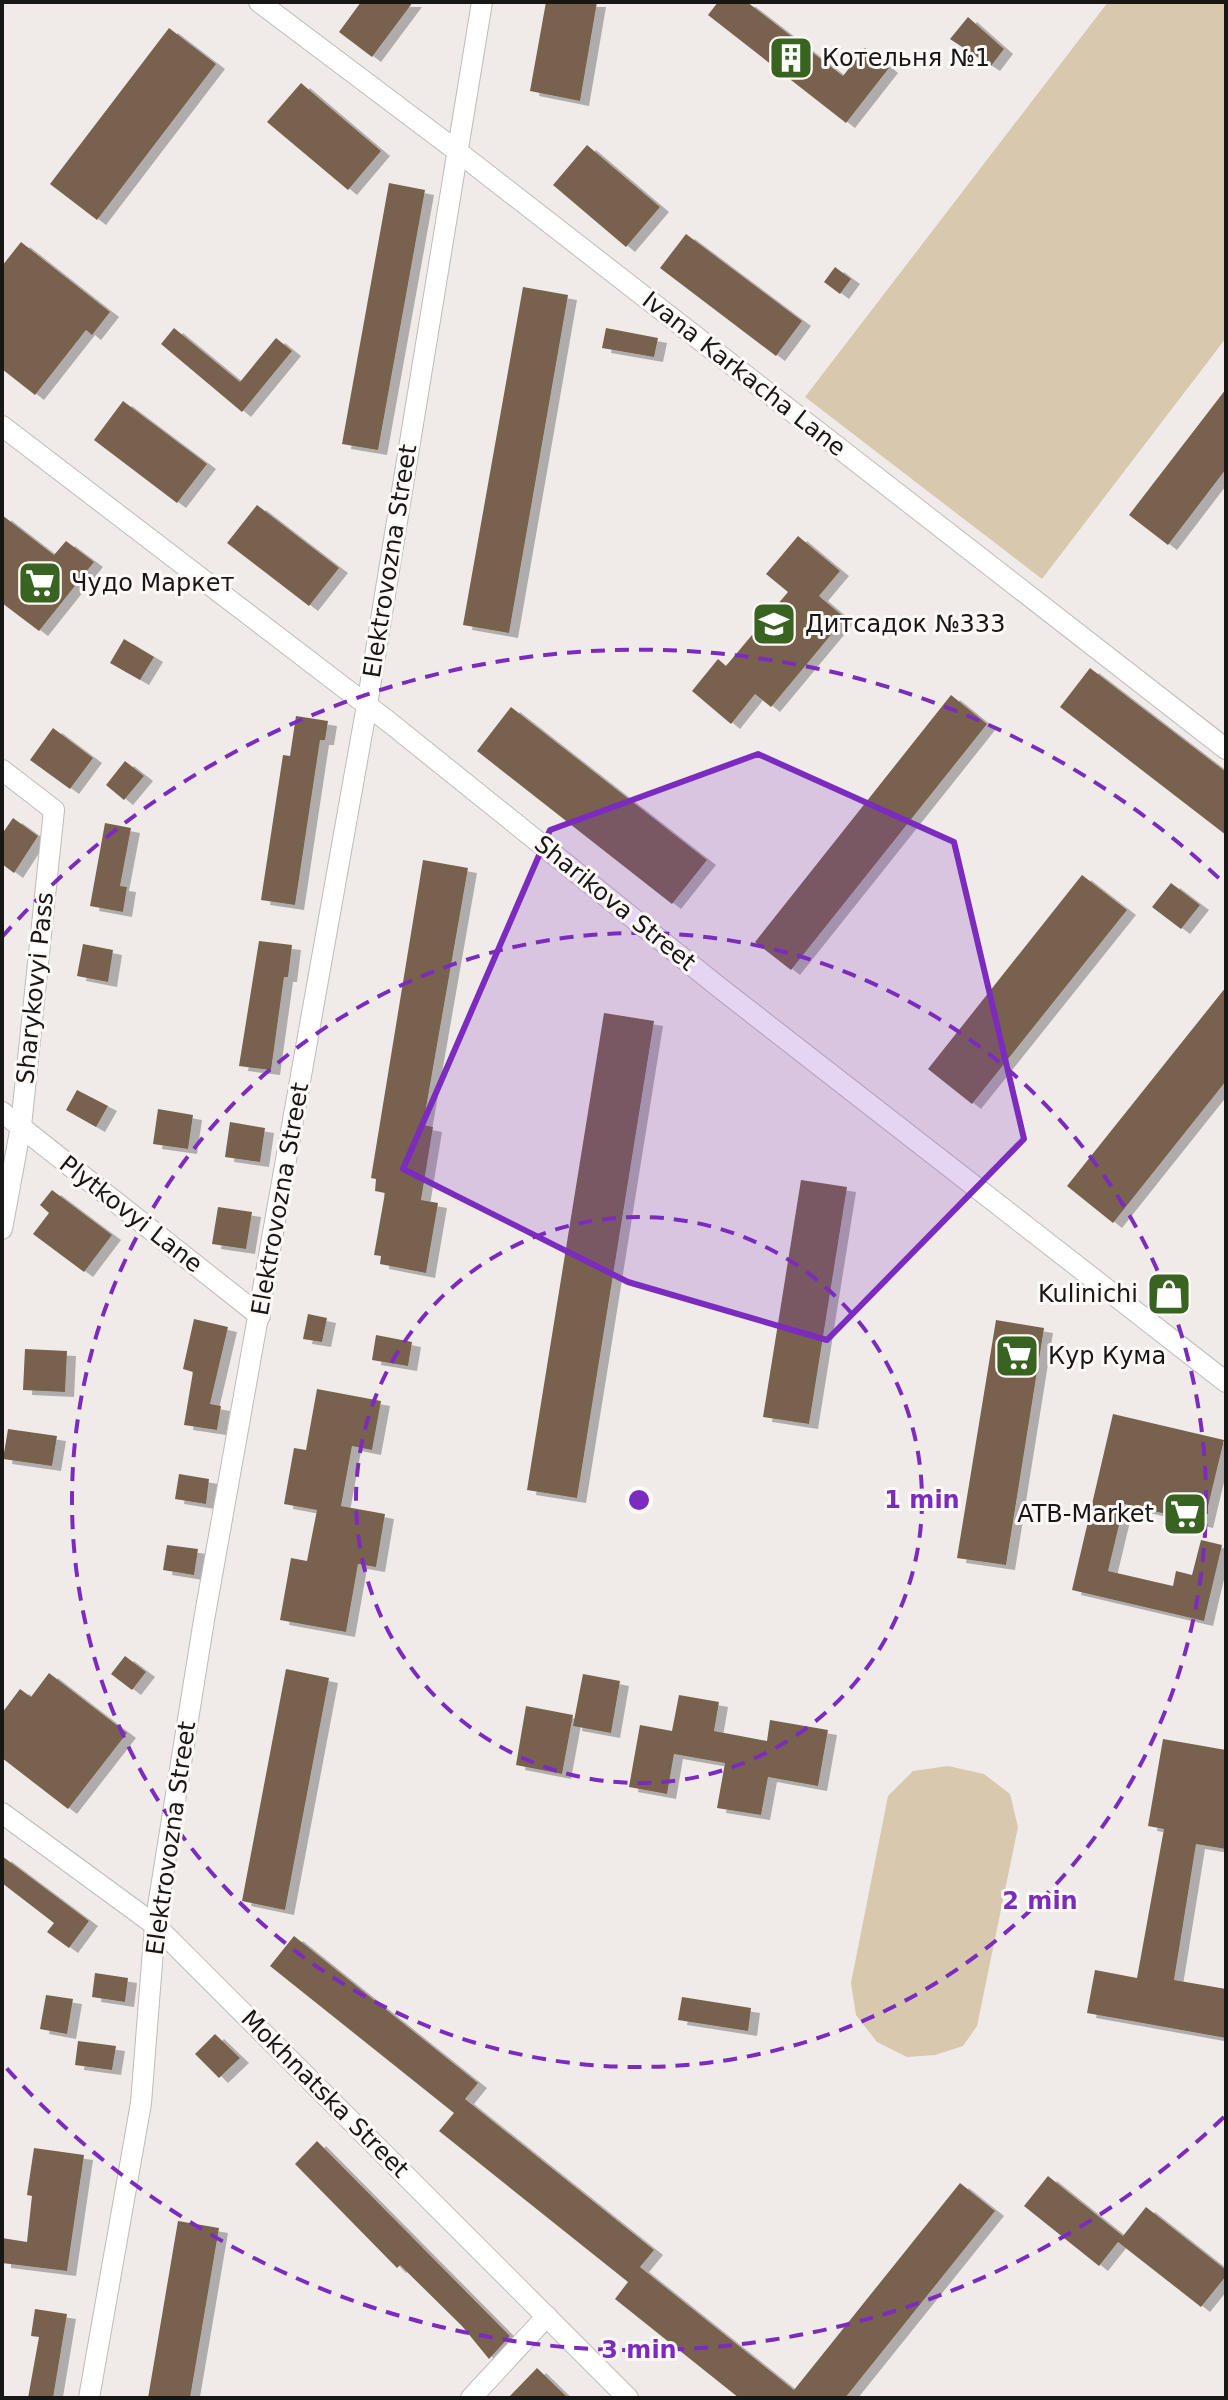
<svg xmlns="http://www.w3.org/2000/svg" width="1228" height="2400" font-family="'DejaVu Sans',sans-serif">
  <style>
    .green { fill: #d8c8ae }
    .building { fill: #78624e; filter: url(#shadow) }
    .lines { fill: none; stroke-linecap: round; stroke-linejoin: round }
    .minor-casing { stroke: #bfbbb9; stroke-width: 22 }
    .minor { stroke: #fff; stroke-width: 20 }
    .marked { fill: #7b2cbf; fill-opacity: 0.2; stroke: #7b2cbf; stroke-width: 6; stroke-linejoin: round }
    .ring { fill: none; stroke: #7b2cbf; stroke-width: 4; stroke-dasharray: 14 10 }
    .labels { text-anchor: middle; stroke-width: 6; stroke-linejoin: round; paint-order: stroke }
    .poi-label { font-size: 24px; fill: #191716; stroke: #fdf9f7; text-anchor: start }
    .street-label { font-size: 24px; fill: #191716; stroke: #fdf9f7 }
    .centre { fill: #7b2cbf; stroke: #fdf9f7; stroke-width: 4 }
    .ring-label { font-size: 24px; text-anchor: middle; font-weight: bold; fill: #7b2cbf; stroke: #fdf9f7; stroke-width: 6; stroke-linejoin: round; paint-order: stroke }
  </style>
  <defs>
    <filter id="shadow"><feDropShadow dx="9" dy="5" stdDeviation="0" flood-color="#0004"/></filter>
  </defs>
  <rect width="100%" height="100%" fill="#f0ebe9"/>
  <path class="green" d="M1108,2h118v336l-184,241 -237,-182z
    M948,1766l36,8 26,20 8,33 -41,199 -14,20 -28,9 -28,2 -30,-15 -21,-27 -5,-32 37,-187 25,-25z"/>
  <path class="building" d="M361,2h52l-41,55 -33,-25z
    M546,2h51l-17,99 -50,-10z
    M718,2h29l96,74 22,-28 24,20 -43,55 -138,-108z
    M968,17l36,32 -13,17 -41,-27z
    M169,28l47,36 -119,156 -47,-36z
    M301,83l80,68 -33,39 -81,-68z
    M587,145l73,62 -34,40 -73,-62z
    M389,183l36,7 -47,260 -36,-6z
    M686,234l116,87 -26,35 -116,-88z
    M21,242l89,70 -18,23 -6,-5 -51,65 -33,-26v-103z
    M835,267l16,12 -11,15 -16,-12z
    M523,287l45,8 -59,338 -46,-8z
    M174,328l66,54 36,-44 16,13 -50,61 -81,-68z
    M606,328l52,10 -4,19 -52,-9z
    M1226,389v80l-58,76 -39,-30z
    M123,401l84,63 -30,39 -83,-63z
    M257,505l82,63 -30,38 -82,-63z
    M2,515l52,40 12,-14 28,21 -55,69 -37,-28z
    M798,536l42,35 -21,25 26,22 -74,89 -16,-13 -24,30 -39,-33 26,-32 8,7 62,-74 -22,-18z
    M124,639l30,18 -14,23 -30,-17z
    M1090,668l136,104v63l-166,-128z
    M951,695l36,29 -196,246 -36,-28z
    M511,707l196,153 -35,44 -195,-153z
    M296,716l32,5 -3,19h-5l-25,165 -34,-5 22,-145 7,1z
    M53,728l40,30 -23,31 -40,-29z
    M125,761l19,15 -20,24 -18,-15z
    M13,818l25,18 -24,37 -12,-9v-30z
    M105,823l26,5 -11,58 7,1 -4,25 -33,-6z
    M423,860l45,8 -45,257 10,2 -12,73 17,3 -12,70 -46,-9 1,-8 -7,-1 11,-62 -10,-2 1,-12 -5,-1z
    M1082,875l45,35 -155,194 -44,-35z
    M1171,883l29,22 -19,24 -29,-22z
    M259,941l33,4 -4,32h-4l-13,93 -32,-4z
    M83,944l30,6 -5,32 -31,-6z
    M1226,987v94l-113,142 -46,-37z
    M604,1013l50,8 -77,477 -50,-8z
    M77,1090l31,16 -12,21 -30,-17z
    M158,1109l35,6 -5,34 -35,-5z
    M230,1122l35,6 -5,34 -35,-5z
    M801,1180l46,7 -38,237 -46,-7z
    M52,1190l60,45 -28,37 -51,-38 16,-21 -9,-8z
    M218,1207l34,5 -6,37 -34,-5z
    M308,1314l19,4 -5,24 -19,-3z
    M194,1319l34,8 -18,77 11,2 -4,24 -33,-5 9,-53 -10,-3z
    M996,1320l48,8 -38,237 -49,-7z
    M376,1335l36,7 -4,24 -36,-6z
    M25,1349l42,2 -2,41 -42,-2z
    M317,1389l64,12 -9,49 -20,-4 -11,60 44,8 -9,53 -18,-3 -12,68 -66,-12 11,-62 16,3 10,-51 -33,-6 10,-56 12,2z
    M1113,1414l111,26 -20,83 -80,-19 -16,67 65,15 3,-15 16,4 9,-35 21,5 -18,76 -132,-31z
    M8,1429l49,7 -5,30 -49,-7z
    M179,1474l30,5 -3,25 -31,-5z
    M167,1545l31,4 -4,26 -31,-5z
    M125,1656l21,16 -14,18 -21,-16z
    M286,1669l43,9 -44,232 -43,-9z
    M49,1673l78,60 -59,76 -66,-51v-45l18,-24 11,8z
    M583,1674l37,7 -9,52 -38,-7z
    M679,1695l40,7 -5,29 53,10 3,-21 58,10 -10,56 -50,-9 -7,38 -44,-7 8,-45 -51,-9 -7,40 -38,-7 11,-62 32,6z
    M526,1706l47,9 -11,59 -46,-9z
    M1163,1739l63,11v99l-30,-5 -22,136 52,9v49l-139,-25 8,-43 42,8 27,-149 -16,-3z
    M2,1856l87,65 -20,27 -22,-16 7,-9 -52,-40z
    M294,1936l184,147 -13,16 189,151 -14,17 154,123 166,-207 35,28 -150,187h-106l-124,-99 13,-17 -189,-151 15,-18 -184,-147z
    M95,1973l33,5 -3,24 -33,-5z
    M46,1995l27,4 -6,35 -27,-5z
    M682,1997l69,11 -3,23 -70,-11z
    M215,2034l25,24 -21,20 -24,-24z
    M78,2041l38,5 -4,24 -37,-5z
    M317,2141l193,195 -21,23 -27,-33 -62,-61 -3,3 -102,-104z
    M34,2148l50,7 -17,116 -65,-8v-25l25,4 5,-46 -5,-1z
    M1048,2176l75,60 23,-29 80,63v6l-25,31 -83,-65 -19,24 -75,-60z
    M178,2221l41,7 -29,170h-42z
    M35,2309l32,5 -14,84h-25l11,-61 -8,-1z
    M537,2368l31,30h-60z"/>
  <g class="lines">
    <g class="minor-casing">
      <path id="minor" d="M259,2l198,149 769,598
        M2,426l387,296 331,266 506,394
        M2,770l52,40 -33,316 -19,103
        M2,1112l258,204
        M2,1813l153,112 473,473
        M89,2398l52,-295 14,-178 49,-305 163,-915 115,-703
        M471,2398l76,-82"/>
    </g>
    <use href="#minor" class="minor"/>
  </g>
  <path class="marked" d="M758,754l196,88 70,297 -197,201 -199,-58 -225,-113 147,-339z"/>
  <g class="ring">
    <circle cx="639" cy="1500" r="283"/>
    <circle cx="639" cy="1500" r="567"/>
    <path d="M1224 2117A850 850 0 0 1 2 2063M2 937A850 850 0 0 1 1224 883"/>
  </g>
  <defs>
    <g id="building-square" transform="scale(2.3)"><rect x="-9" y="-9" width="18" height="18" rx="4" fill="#386320" stroke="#fdf9f7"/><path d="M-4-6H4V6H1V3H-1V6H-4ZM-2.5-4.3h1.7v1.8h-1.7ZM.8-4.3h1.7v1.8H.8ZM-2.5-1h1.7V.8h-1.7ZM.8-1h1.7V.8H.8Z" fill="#fff"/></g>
    <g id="supermarket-square" transform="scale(2.3)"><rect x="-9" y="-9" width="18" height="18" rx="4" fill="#386320" stroke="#fdf9f7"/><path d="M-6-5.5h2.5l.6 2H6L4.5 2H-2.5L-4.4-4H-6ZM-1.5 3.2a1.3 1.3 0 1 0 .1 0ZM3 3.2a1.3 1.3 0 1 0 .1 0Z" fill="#fff"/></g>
    <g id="school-square" transform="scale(2.3)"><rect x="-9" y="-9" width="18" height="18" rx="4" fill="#386320" stroke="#fdf9f7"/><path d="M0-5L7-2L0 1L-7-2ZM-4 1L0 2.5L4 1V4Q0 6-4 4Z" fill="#fff"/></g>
    <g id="shop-square" transform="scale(2.3)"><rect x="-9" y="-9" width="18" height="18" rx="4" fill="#386320" stroke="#fdf9f7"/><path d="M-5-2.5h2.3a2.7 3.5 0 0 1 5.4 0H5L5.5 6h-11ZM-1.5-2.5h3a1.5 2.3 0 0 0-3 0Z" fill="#fff"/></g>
  </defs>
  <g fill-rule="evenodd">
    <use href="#building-square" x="791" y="58"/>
    <use href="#supermarket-square" x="40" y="583"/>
    <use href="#school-square" x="774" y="624"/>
    <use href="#shop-square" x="1169" y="1294"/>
    <use href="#supermarket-square" x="1017" y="1356"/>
    <use href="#supermarket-square" x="1185" y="1514"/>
  </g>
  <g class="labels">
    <g class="poi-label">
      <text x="822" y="66">Котельня №1</text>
      <text x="71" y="591">Чудо Маркет</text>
      <text x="805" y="632">Дитсадок №333</text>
      <text x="1138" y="1302" text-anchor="end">Kulinichi</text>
      <text x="1048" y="1364">Кур Кума</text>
      <text x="1154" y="1522" text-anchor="end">ATB-Market</text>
    </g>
    <g class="street-label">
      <text transform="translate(744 374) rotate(38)" y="8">Ivana Karkacha Lane</text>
      <text transform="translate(390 561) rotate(-81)" y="8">Elektrovozna Street</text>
      <text transform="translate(615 903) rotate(39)" y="8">Sharikova Street</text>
      <text transform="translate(35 988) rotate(-84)" y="8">Sharykovyi Pass</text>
      <text transform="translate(280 1199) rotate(-80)" y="8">Elektrovozna Street</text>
      <text transform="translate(131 1214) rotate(38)" y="8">Plytkovyi Lane</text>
      <text transform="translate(171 1838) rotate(-82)" y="8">Elektrovozna Street</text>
      <text transform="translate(325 2094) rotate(45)" y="8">Mokhnatska Street</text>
    </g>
  </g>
  <circle cx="639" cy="1500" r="12" class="centre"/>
  <g class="ring-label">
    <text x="922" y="1508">1 min</text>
    <text x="1040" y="1909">2 min</text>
    <text x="639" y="2358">3 min</text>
  </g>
  <rect width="1228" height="2400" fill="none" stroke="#191716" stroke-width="8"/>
</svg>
